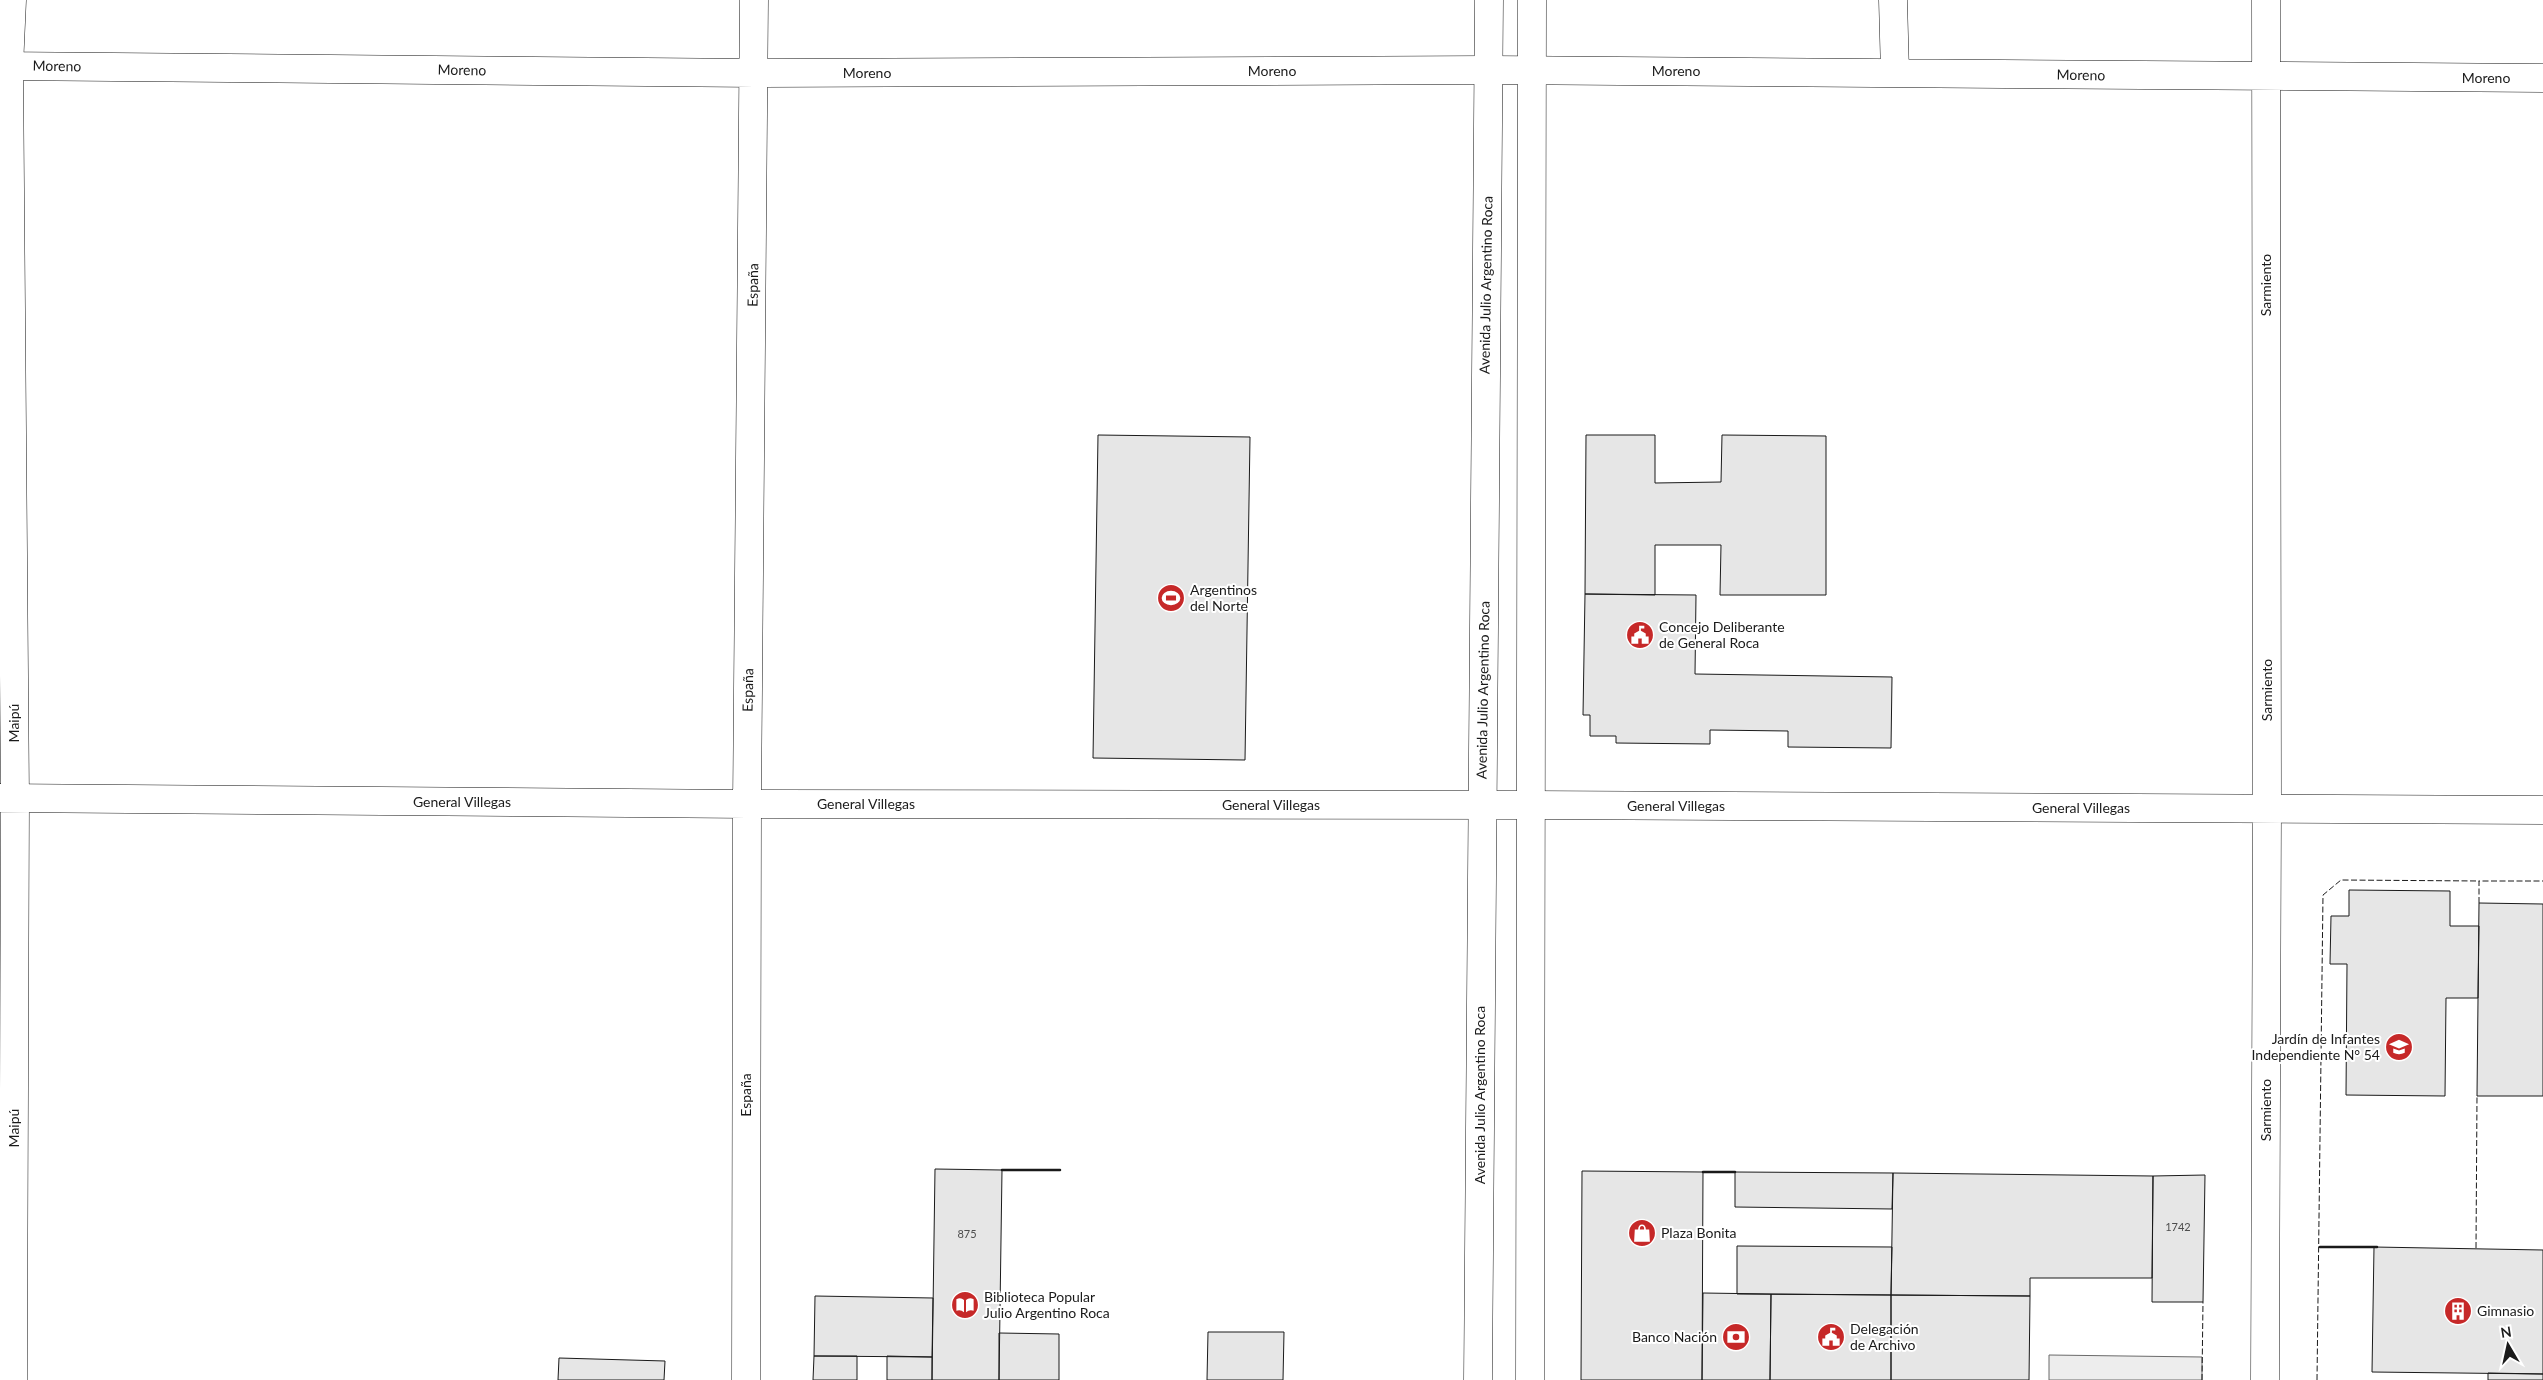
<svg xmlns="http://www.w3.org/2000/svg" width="2543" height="1380" font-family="Lato,sans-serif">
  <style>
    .built { fill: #ededed; stroke: #6a6a6a }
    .building { fill: #e6e6e6; stroke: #1a1a1a }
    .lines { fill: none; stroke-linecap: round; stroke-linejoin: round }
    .street-casing { stroke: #1a1a1a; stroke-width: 29 }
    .primary-casing { stroke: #1a1a1a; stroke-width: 29 }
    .street { stroke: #fff; stroke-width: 28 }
    .primary { stroke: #fff; stroke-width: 28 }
    .fence { stroke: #1a1a1a; stroke-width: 1; stroke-dasharray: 6 2.5; stroke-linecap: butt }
    .wall { stroke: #1a1a1a; stroke-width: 2.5 }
    .labels { text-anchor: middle; stroke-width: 4; stroke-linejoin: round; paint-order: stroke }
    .number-label { font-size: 11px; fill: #4d4d4d }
    .street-label { font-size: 14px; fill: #1a1a1a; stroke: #fff }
    .poi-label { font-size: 14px; fill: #1a1a1a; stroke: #fff; text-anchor: start }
  </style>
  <rect width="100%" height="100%" fill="#fff"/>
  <path class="built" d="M2049,1355l153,2v23h-153z"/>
  <path class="building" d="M1098,435l152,2 -5,323 -152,-2z
    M1586,435h69v48l66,-1 1,-47 104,1v159h-106l1,-50h-66v50l-70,-1z
    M1585,594l111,1 -1,79 197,3 -1,71 -103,-1v-16l-78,-1v14l-94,-1v-7h-26v-21h-7z
    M2349,890l101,1v35h29l-1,72h-32l-1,98 -99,-1 1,-131h-17l1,-48h18z
    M2479,903l64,1v192h-66z
    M935,1169l67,1 -3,210h-67z
    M1582,1171l121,1 -1,208h-121z
    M1735,1172l158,1 -1,36 -157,-2z
    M1893,1173l260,3 -1,102h-122v18l-139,-1z
    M2205,1175l-2,127h-51l1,-126z
    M1737,1246l155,1 -1,48 -154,-1z
    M2374,1247l169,3v124l-171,-2z
    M1703,1293l68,1 -1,86h-68z
    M1771,1294l120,1v85h-121z
    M1891,1295l139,1 -1,84h-138z
    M815,1296l118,2 -1,59 -118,-1z
    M1208,1332h76l-1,48h-76z
    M999,1333l60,1v46h-60z
    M814,1356h43v24h-44z
    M887,1356l45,1v23h-45z
    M559,1358l106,3 -1,19h-106z
    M2488,1373l55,1v6h-55z"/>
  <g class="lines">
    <g class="street-casing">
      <path id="street" d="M12,0l-3,66 6,732 -2,582
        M1893,0l2,73
        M0,66l755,7 733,-3 1055,8
        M0,798l747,6 782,1 1014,5
        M746,1380l1,-576 7,-804
        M2265,1380l2,-571 -1,-809"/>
    </g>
    <g class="primary-casing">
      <path id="primary" d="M1478,1380l11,-1380
        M1530,1380l2,-1380"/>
    </g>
    <use href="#street" class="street"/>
    <use href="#primary" class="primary"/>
    <path class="fence" d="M2479,903v-22h64
      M2476,1248l1,-152
      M2202,1380l1,-78
      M2317,1380l6,-485 18,-15 138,1"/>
    <path class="wall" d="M1002,1170h58
      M1703,1172h32
      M2320,1247h57"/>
  </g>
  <defs>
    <g id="stadium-disc" transform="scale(1.4375)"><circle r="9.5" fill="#c62828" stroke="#fff"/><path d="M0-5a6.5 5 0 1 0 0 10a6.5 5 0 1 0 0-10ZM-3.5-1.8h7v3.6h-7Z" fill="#fff"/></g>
    <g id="civic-disc" transform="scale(1.4375)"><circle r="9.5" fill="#c62828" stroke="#fff"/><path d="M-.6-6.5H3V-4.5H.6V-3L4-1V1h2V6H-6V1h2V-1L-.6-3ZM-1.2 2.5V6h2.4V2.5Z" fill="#fff"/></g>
    <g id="school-disc" transform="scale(1.4375)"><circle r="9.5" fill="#c62828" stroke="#fff"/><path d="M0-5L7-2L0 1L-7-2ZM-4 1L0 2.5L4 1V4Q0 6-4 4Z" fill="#fff"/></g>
    <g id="shop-disc" transform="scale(1.4375)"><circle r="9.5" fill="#c62828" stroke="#fff"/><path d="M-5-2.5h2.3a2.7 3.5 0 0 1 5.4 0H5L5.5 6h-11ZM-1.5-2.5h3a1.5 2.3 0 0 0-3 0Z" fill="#fff"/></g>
    <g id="library-disc" transform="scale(1.4375)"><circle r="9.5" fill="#c62828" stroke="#fff"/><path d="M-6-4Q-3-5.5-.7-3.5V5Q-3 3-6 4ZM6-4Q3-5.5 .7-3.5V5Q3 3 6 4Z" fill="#fff"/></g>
    <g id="building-disc" transform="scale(1.4375)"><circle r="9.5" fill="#c62828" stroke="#fff"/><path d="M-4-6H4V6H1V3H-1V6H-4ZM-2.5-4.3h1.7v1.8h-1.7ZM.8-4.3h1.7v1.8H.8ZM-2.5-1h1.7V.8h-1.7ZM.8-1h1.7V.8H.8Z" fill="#fff"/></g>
    <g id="bank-disc" transform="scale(1.4375)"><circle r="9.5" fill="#c62828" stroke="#fff"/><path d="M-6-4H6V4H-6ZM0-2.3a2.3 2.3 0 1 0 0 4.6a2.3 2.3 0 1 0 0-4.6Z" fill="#fff"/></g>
  </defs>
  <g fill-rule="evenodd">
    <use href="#stadium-disc" x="1171" y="598"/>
    <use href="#civic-disc" x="1640" y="635"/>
    <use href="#school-disc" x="2399" y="1047"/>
    <use href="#shop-disc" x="1642" y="1233"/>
    <use href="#library-disc" x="965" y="1305"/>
    <use href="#building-disc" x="2458" y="1311"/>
    <use href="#bank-disc" x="1736" y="1337"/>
    <use href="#civic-disc" x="1831" y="1337"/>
  </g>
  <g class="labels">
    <g class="number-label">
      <text x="2178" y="1231">1742</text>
      <text x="967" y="1238">875</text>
    </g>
    <g class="street-label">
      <text transform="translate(57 66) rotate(1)" y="5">Moreno</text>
      <text transform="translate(462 70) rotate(1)" y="5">Moreno</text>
      <text x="1272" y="76">Moreno</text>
      <text x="1676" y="76">Moreno</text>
      <text x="867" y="78">Moreno</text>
      <text transform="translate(2081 75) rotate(1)" y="5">Moreno</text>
      <text x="2486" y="83">Moreno</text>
      <text transform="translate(753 285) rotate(-89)" y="5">España</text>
      <text transform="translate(1486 285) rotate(-89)" y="5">Avenida Julio Argentino Roca</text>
      <text transform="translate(2266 285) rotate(-90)" y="5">Sarmiento</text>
      <text transform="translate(748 690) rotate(-89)" y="5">España</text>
      <text transform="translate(1483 690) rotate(-89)" y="5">Avenida Julio Argentino Roca</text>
      <text transform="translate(2267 690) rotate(-90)" y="5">Sarmiento</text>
      <text transform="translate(14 723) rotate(-90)" y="5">Maipú</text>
      <text x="462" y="807">General Villegas</text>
      <text x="866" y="809">General Villegas</text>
      <text x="1271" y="810">General Villegas</text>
      <text x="1676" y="811">General Villegas</text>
      <text x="2081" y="813">General Villegas</text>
      <text transform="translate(746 1095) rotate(-90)" y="5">España</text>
      <text transform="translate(1480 1095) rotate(-90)" y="5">Avenida Julio Argentino Roca</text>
      <text transform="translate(2266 1110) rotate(-90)" y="5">Sarmiento</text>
      <text transform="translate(14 1128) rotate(-90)" y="5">Maipú</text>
    </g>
    <g class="poi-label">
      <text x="1190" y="595">Argentinos<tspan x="1190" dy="16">del Norte</tspan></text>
      <text x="1659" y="632">Concejo Deliberante<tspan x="1659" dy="16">de General Roca</tspan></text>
      <text x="2380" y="1044" text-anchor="end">Jardín de Infantes<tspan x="2380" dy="16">Independiente N° 54</tspan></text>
      <text x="1661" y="1238">Plaza Bonita</text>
      <text x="984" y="1302">Biblioteca Popular<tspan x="984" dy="16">Julio Argentino Roca</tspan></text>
      <text x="2477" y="1316">Gimnasio</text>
      <text x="1850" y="1334">Delegación<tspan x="1850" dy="16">de Archivo</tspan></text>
      <text x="1717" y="1342" text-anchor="end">Banco Nación</text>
    </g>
  </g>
  <g transform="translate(2508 1345) rotate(351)" stroke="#ffffff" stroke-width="4" paint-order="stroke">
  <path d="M0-4L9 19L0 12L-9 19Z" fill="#1a1a1a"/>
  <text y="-8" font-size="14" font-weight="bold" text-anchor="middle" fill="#1a1a1a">N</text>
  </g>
</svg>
